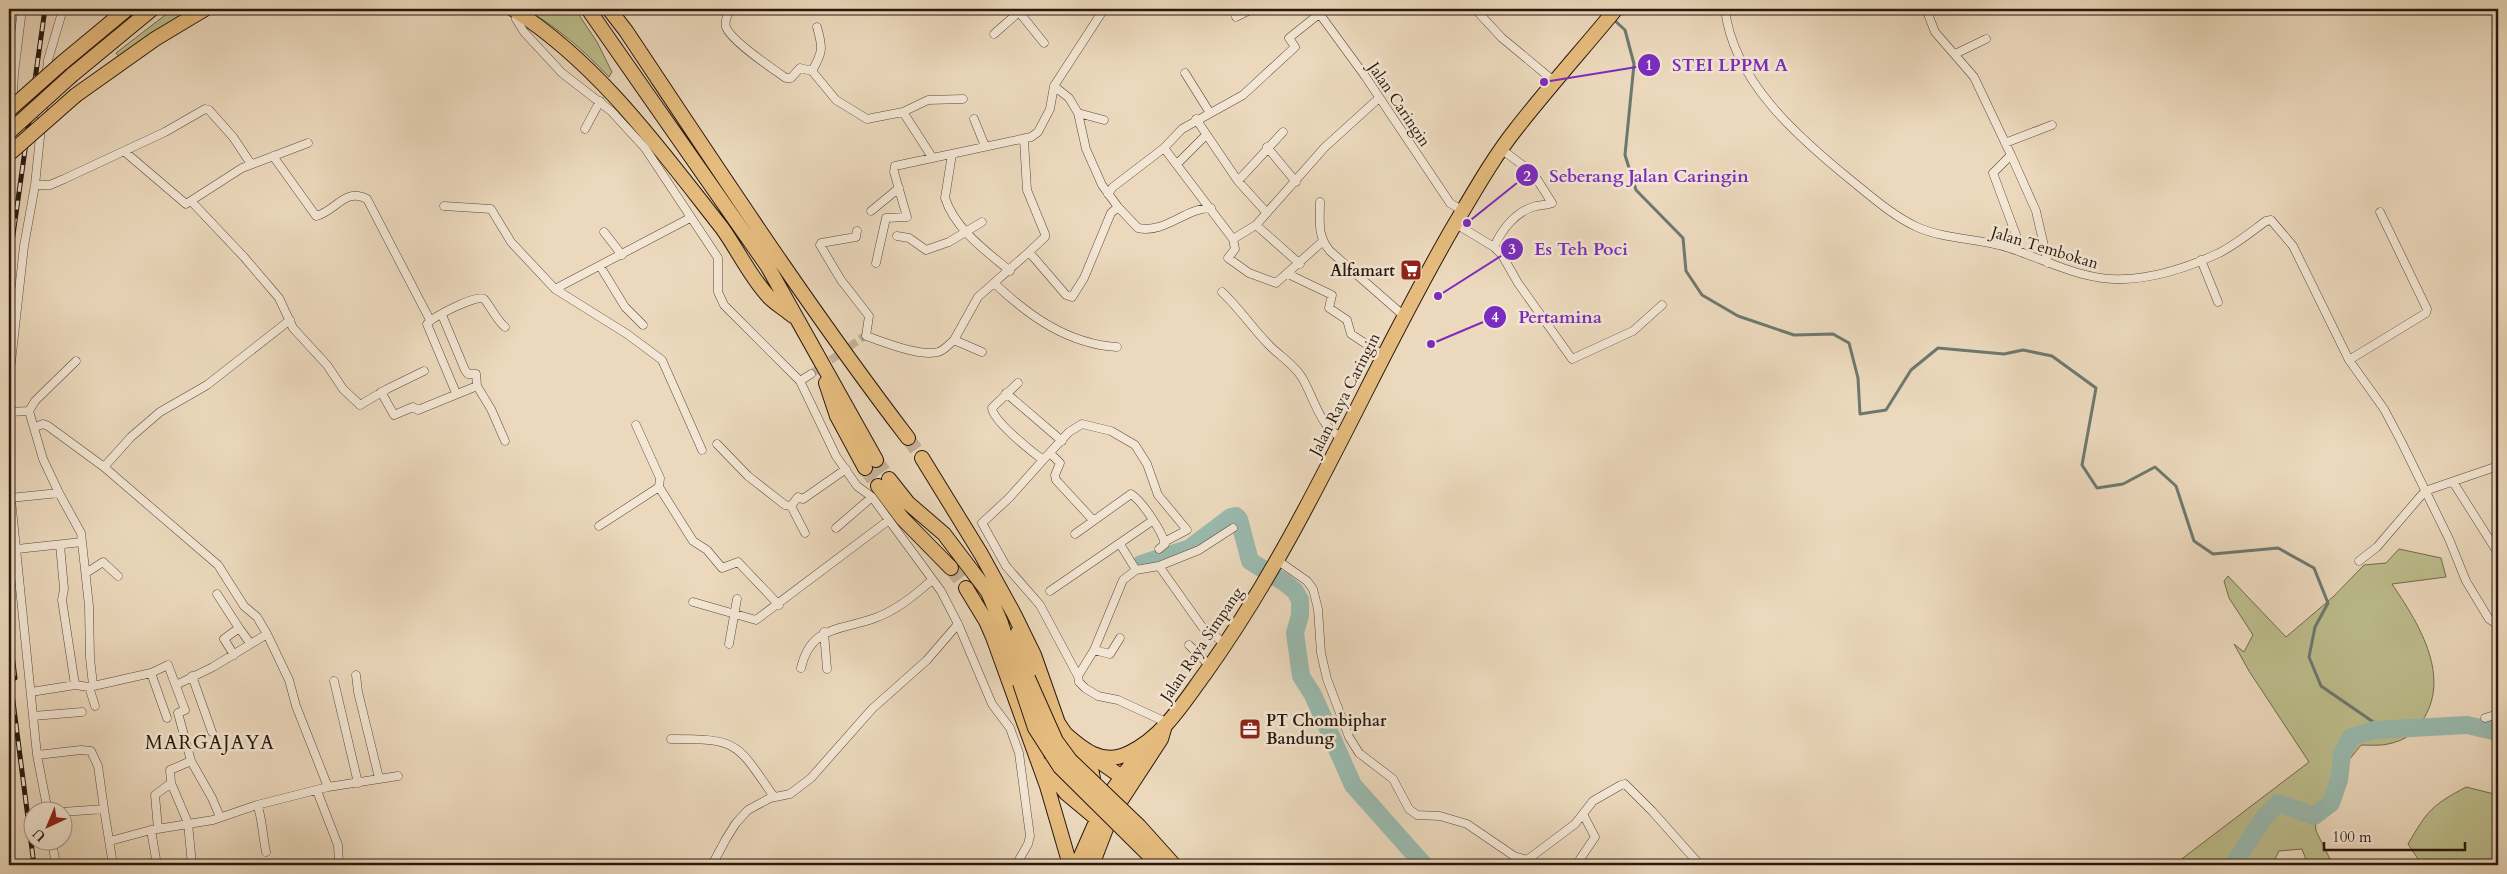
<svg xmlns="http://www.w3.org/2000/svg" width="2507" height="874" font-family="Cardo,serif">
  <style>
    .green { fill: #bdbe8d; stroke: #726b4e }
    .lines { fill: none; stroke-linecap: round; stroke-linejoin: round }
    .stream { stroke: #6c796f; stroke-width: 3 }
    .river { stroke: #99baaf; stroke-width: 18 }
    .street-tunnel { stroke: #c5b29a; stroke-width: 8; stroke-dasharray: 8 4; stroke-linecap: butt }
    .highway-tunnel { stroke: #c5b29a; stroke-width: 14; stroke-dasharray: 14 7; stroke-linecap: butt }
    .street-casing { stroke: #59483a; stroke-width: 9 }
    .highway-casing { stroke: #28180f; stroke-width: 16 }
    .street { stroke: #f3e6d4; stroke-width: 8 }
    .highway { stroke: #e6bc7e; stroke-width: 14 }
    .rail-casing { stroke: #28180f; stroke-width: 5 }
    .rail { stroke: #f3e6d4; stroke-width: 3; stroke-dasharray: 9; stroke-linecap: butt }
    .highway-bridge-casing { stroke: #28180f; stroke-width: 16; stroke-linecap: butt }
    .highway-bridge { stroke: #e6bc7e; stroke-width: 14 }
    .labels { text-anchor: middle; stroke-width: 5; stroke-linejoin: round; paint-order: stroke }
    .street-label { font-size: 16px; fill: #28180f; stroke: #f3e6d4 }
    .poi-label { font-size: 16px; font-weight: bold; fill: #28180f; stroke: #f3e6d4; text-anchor: end }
    .quarter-label { font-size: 19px; letter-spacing: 1px; fill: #28180f; stroke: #f3e6d4 }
    .leader { fill: none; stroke: #7b2cbf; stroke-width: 2 }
    .callout-dot { fill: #7b2cbf; stroke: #f3e6d4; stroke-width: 2 }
    .mark-label { font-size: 15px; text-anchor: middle; font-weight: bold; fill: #fff }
    .callout-label { font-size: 18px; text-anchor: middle; font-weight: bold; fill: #7b2cbf; stroke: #f3e6d4; stroke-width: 5; stroke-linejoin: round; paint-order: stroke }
  </style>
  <rect width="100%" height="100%" fill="#ecd9bd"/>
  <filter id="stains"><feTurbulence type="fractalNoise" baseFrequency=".004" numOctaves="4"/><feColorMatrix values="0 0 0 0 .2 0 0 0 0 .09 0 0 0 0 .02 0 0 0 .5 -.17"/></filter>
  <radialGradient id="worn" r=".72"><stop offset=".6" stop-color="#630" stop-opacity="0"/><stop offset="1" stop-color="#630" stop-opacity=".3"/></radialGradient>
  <path class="green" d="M173,9h23l-75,50 -5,-6z
    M525,9h50l22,33 15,30 -3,5c-27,-28 -50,-49 -84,-68z
    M2399,549l42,9 5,19 -54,7c25,37 59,90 32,134 -10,15 -17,22 -36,26 -8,2 -18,1 -27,1l-12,15 -5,28 -18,17 -12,5 2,21 17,34h-25l-6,-16 -23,2 -7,14h-94l1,-4 130,-99 -60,-91 -15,-27 10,8 9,-17 -24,-37 -5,-17 4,-5 58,61 47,-40 31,-32 22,-2z
    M2466,787l32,8v67l-21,-1 -5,4h-50l-14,-21c20,-34 23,-38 58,-57z"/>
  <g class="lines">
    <path class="stream" d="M1612,18l13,12 9,34 -9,91 11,35 47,48 3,33 16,24 36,21 56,19 39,-1 16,9 9,35 2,36 26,-4 25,-40 27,-22 66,6 19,-4 29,6 44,32 -14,77 15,23 26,-4 32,-17 21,19 18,55 19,13 65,-6 36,20 14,35 -13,24 -6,30 12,29 64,44"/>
    <path class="river" d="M1141,564l49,-16 41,-31 5,-1 3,3 11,42 34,21 11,9 5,9v15l-5,18 6,43 12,19 40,90 71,80
      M2233,865l30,-46 15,-16 36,13 17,-13 8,-23 3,-26 9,-17 23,-7 93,-5 31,7"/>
    <path class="street-tunnel" d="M811,374l55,-39"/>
    <path class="highway-tunnel" d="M908,438l14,20
      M876,460l13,19
      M865,468l13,18
      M951,568l15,20"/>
    <g class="street-casing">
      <path id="street" d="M730,9c-2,5 -6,12 -4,18 5,14 47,42 60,51h5l9,-10 12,3 24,29 31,19 36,-7
        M1022,9l-3,3 25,31
        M1316,9l49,67 85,127 13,8
        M1475,9l27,29 53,44
        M1725,9c8,72 74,129 127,172 20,16 41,35 65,46 29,13 62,11 92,21 38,12 73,33 115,31 31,-1 67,-13 95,-26 16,-8 32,-21 47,-32l5,-1 22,26 56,114 35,49 18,34 47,96 17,42 23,38 9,6
        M1926,9l9,23 39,45 37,78 -18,18 23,62 2,16
        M1236,17l16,-8
        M516,19l8,13 38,41 49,38 34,37 73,110v34l6,13 76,76 36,75 21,30 15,11 69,94 17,33 34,80 18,24 9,25 11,83 -2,8 -12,21
        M994,34l25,-22
        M1955,54l31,-15
        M9,68l5,5 8,-64
        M812,71c11,-19 11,-23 5,-44
        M1185,73l25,40
        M1054,86l15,12 9,15 26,7
        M1078,113l8,36 16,36 16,22 20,21c27,6 47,-20 73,-20
        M974,119l11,27
        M1196,119l42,62 29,32
        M9,123l4,-28 1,-22
        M585,129l15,-28
        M1024,140l3,50 18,44v3l-16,15
        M2005,143l47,-18
        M1267,147l29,35
        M1164,148l69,91 2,10 -7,9 21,15 27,10 46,-41
        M125,152l61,52 56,-36 66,-25
        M952,154l-7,44c10,31 41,53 65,73
        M2011,155l25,56 12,52
        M273,156l43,60c19,-4 29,-29 51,-17l63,121
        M932,157l-29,-45 25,-12 35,-1
        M1177,164l29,-29
        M1238,181l45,-49
        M35,185h15l14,-6 101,-47 40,-23 4,1 24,27 18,27
        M1108,194l5,-7 51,-39 18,-19 61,-34 52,-48 -6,-9 30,-24
        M191,201l53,56 35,41 14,30 34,37 16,24 17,16 27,-16 37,-18
        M1320,202c0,20 -3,34 10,49l74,65
        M444,206l47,3 20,33 44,47 72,45 35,26 40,90
        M871,211l28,-23
        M1456,224l38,23 8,8 16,28 54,76 61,-28 29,-26
        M1256,225l44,39
        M857,231l-1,6 -35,6 -1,2 21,35 28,36 -3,20c18,6 54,21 72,16 7,-2 11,-8 16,-12l28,12
        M604,232l18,23
        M897,236l12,2 17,12 23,-8 33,-20
        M1233,239l23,-14 69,-78 54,-49
        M1494,247c8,-18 22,-36 42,-41 6,-1 11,-1 16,-3l-19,-30 -32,-24
        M2201,260l17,42
        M876,263l10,-45 21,-1 -13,-45 1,-6 136,-29 7,-5 12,-23 4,-23 50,-77
        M600,266l25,41 18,18
        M1288,274l44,21 -3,13 18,12 4,14 33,22
        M994,283c35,33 74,61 123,64
        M555,289l135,-71
        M1222,292c18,17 31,37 48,54 10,10 23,18 31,30 13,20 18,52 42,62
        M442,315l23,55 3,4h8l1,12 14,23 14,32
        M954,340l24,-43 51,-45 37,43 6,2 12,-19 27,-65 7,-6
        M2349,360l77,-47 1,-4 -47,-97
        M9,380l15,-134 11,-61 13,-125 15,-51
        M800,381l11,-7
        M1018,383l-26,25c1,13 39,43 51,52l-34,38 -27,25 24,43 34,39 38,71
        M381,392l13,23 19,-8 5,3 59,-24
        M456,393l-29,-69c6,-7 49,-30 57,-25 3,2 13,22 21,28
        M1006,393l56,48
        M29,411l6,-10 41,-40
        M9,412l20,-1 14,48 16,34 22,40 8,73 1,52 3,27
        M636,425l24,53 -1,9 34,54 14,9 15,18 16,-6 41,43
        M35,427l8,-3 5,2 56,41 114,98 26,41 13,11 10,17 22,46 7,26 32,81
        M717,444l31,32 37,29 6,1 7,-9 5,2 43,-30
        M1050,453l10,10 -5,12 1,5 36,39
        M1043,460l26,-28 13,-8 29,7 24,14 12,19 11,31 29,35 -23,12
        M104,467l27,-30 29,-25 47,-27 83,-65
        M9,480l28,275 11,57
        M2453,482l45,71
        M2425,491l73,-25
        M10,498l49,-5
        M791,506l14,27
        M599,526l60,-39
        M836,528l36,-31
        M1075,534l56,-40c11,7 31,37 34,50l-6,5
        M1120,544l16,26
        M60,545l4,44 -2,11 13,85
        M17,549l65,-7
        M1277,560l30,21 6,8 5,20 3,44 6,26 22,58 10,16 34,26 16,30 8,6 23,1 27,8 47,32 13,4 7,5
        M2359,561l18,-14 48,-56
        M1159,566l44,62 5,1 17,16
        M86,573l17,-11 15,14
        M1050,591l102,-70
        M217,594l22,34 -15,11 10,16
        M693,602l63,18 133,-100
        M239,628l11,15
        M824,632l3,37
        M729,644l8,-45
        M1189,645l21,21
        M1094,650l16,4 10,-16
        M801,668c10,-43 39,-37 74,-50 22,-8 40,-23 57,-38
        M151,673l17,-8 17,45 -7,3 13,48
        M356,675l2,17 21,86
        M192,676l20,56
        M334,681l24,102
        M176,685l37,-18 54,-33
        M89,687l6,19
        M31,692l44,-7 14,2 62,-14 16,45
        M33,716l49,-4
        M2485,718l13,-4
        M1168,723l-50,-23 -20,-4 -13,-8 -6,-6 -1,-6 16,-26 29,-70 13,-10 23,-4 40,-16 34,-22
        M671,739c68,0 65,3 103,58
        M37,755l44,-5 10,1 7,15 6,43
        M317,791l21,54 1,20
        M257,805c5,10 6,34 9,47
        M62,812l42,-3 9,56
        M158,829l-3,-34 16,-12
        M151,830l6,35
        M110,841l41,-11 62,-10 44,-15 71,-18 70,-11
        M52,842l4,23
        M1580,859l15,-22 -12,-23
        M1527,860l48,-36 18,-23 28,-16 4,-1 27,27 48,54
        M192,865l-4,-42 -17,-40 -1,-13 21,-9 21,37 8,19
        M712,865l14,-26 10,-16 12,-13 22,-12 20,-4 21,-16 61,-69 55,-49 31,-36"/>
    </g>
    <g class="highway-casing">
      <path id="highway" d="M513,9c86,55 147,140 209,219 16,22 28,49 47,69 7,7 17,13 24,19
        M588,9l180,258 108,193
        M609,9l17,22c92,138 182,276 282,407
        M62,63l65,-54
        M72,75l80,-66
        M76,95l79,-56 50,-30
        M826,383l11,33 28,52
        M922,458l59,96 33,60 20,41 24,68 34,50 1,6 -5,11 -13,5 -9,-2
        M889,479l19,24 36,31 44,58 13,31 19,60
        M878,486l24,32 49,50
        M966,588l20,33 7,16 54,149 23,79
        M1018,632l10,46
        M1061,730c20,18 40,37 68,23 34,-16 55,-51 77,-81 100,-140 163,-301 249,-448 19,-32 38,-66 61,-95 32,-41 67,-80 100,-120
        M1093,757l36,25
        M1045,766l21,27 36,30
        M1077,865l29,-66 38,-52
        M1092,865l15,-39 9,-18 45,-69 3,-10"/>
    </g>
    <use href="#street" class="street"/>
    <use href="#highway" class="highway"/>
    <g class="rail-casing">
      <path id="rail" d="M9,263l36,-254
        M9,631l6,47
        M9,670l25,195"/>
    </g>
    <use href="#rail" class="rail"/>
    <g class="highway-bridge-casing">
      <path id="highway-bridge" d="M9,110l53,-47
        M9,132l63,-57
        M9,154l67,-59
        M1028,678l28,63 14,19 69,66 35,39
        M1020,683l15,45 25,39 99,98"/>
    </g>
    <use href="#highway-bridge" class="highway-bridge"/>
  </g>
  <defs>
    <g id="supermarket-square" transform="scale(1.125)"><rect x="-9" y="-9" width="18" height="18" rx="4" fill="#8f2418" stroke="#f3e6d4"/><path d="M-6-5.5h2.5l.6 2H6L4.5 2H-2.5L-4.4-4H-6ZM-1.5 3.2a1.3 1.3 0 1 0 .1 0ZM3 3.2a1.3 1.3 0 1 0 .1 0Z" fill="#fff"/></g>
    <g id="office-square" transform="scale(1.125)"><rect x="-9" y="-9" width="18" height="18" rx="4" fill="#8f2418" stroke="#f3e6d4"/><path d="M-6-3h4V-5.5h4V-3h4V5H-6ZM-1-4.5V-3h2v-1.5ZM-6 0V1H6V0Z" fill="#fff"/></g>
  </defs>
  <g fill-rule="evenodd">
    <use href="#supermarket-square" x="1411" y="270"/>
    <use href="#office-square" x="1250" y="729"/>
  </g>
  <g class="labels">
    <g class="street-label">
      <text transform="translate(1400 104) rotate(56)" y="6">Jalan Caringin</text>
      <text transform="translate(2045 247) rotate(17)" y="6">Jalan Tembokan</text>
      <text transform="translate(1344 394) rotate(-63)" y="6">Jalan Raya Caringin</text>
      <text transform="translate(1201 644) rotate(-56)" y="6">Jalan Raya Simpang</text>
    </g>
    <g class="poi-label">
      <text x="1395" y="276">Alfamart</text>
      <text x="1266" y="726" text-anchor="start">PT Chombiphar<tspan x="1266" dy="18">Bandung</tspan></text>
    </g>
    <g class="quarter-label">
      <text x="210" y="749">MARGAJAYA</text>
    </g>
  </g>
  <path class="leader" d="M1544 82L1649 65M1467 223L1527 175M1438 296L1512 249M1431 344L1495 317"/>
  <g class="callout-dot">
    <circle cx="1544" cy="82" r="5"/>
    <circle cx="1467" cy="223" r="5"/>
    <circle cx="1438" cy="296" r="5"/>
    <circle cx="1431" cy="344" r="5"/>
    <circle cx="1649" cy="65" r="12"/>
    <circle cx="1527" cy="175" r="12"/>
    <circle cx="1512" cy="249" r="12"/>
    <circle cx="1495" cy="317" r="12"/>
  </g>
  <g class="mark-label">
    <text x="1649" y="70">1</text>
    <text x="1527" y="181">2</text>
    <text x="1512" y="254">3</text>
    <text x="1495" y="322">4</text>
  </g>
  <g class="callout-label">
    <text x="1730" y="71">STEI LPPM A</text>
    <text x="1649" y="182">Seberang Jalan Caringin</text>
    <text x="1581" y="255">Es Teh Poci</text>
    <text x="1560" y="323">Pertamina</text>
  </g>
  <rect width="2507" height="874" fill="none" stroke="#ecd9bd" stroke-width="30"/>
  <rect x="10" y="10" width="2487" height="854" fill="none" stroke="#28180f" stroke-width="2.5"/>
  <rect x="15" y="15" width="2477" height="844" fill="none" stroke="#28180f"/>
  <g transform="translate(48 826) rotate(224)"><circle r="24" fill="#f3e6d4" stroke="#a29485"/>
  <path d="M0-4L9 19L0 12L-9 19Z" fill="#8f2418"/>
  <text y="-8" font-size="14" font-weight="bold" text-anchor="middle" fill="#28180f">U</text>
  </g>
  <path d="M2324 842v8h141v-8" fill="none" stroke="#28180f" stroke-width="2.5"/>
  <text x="2332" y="842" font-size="15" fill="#28180f" stroke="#f3e6d4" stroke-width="4" paint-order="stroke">100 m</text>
  <rect width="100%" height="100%" filter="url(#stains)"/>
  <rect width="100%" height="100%" fill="url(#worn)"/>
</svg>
